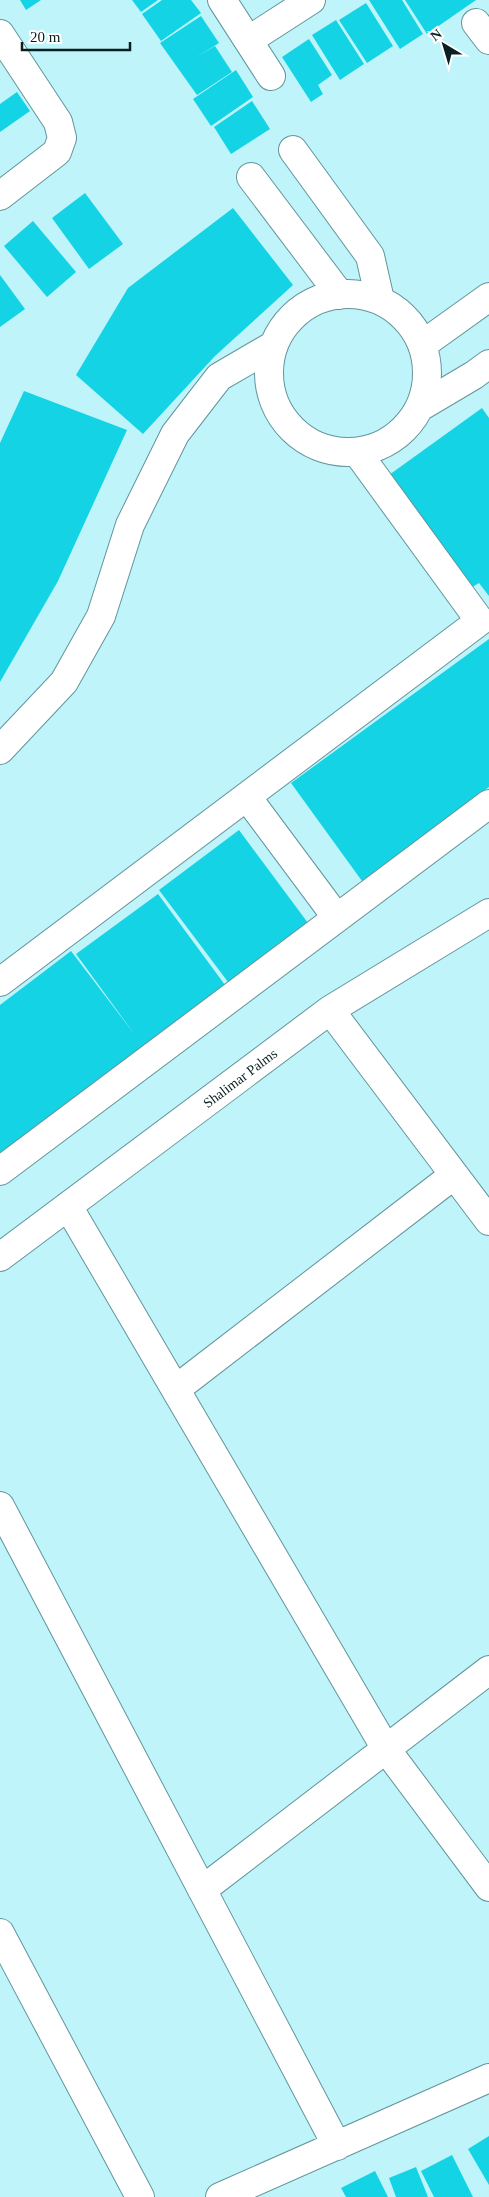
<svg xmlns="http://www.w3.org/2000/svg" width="489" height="2197" font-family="Georgia,serif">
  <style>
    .building { fill: #14d3e5 }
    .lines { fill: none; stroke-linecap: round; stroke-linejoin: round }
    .street-casing { stroke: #62959b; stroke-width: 30 }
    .street { stroke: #fff; stroke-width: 28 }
    .labels { text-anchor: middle; stroke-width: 4; stroke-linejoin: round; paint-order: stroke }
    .street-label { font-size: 14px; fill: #0a1f22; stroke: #fff }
  </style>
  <rect width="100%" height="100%" fill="#bef4fa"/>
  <path class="building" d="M20,0h21l-15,10z
    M132,0h26l-17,12z
    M162,0h29l10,13 -40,28 -19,-27z
    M369,0h33l21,34 -23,15z
    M405,0h71l-49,34z
    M366,3l27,43 -26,17 -28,-43z
    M201,16l18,27 -24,15 20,-12 17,26 -35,23 -37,-52z
    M336,20l28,44 -24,16 -28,-45z
    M309,39l23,36 -14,10 5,9 -12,8 -29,-45z
    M236,70l17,27 -42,29 -18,-27z
    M17,92l13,19 -30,21v-28z
    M252,101l18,28 -39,25 -17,-27z
    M85,193l38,51 -34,25 -37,-51z
    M233,208l60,77 -78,71 -72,78 -67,-59 52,-87z
    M33,221l43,51 -29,25 -43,-51z
    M0,275l25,34 -25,18z
    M24,391l103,39 -69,151 -58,101v-239z
    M482,408l7,10v178l-10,-13 -10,6 -80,-114z
    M489,639v148l-127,94 -71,-98z
    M239,830l69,93 -80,59 -69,-92z
    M158,894l67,91 -225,168v-148l71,-54 64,84 -59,-81z
    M489,2136v49l-21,-36z
    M452,2155l21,42h-39l-13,-26z
    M416,2167l12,30h-32l-7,-19z
    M375,2171l13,26h-42l-5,-9z"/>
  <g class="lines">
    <g class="street-casing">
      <path id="street" d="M222,0l49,76
        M476,23l13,17
        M0,34l58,88 4,16 -5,14 -57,44
        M249,40l62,-40
        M293,150l77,106 10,44
        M251,177l89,118
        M269 373a79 79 0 1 1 158 0a79 79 0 1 1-158 0Z
        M422,345l67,-48
        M420,407l54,-32 15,-11
        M0,750l64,-68 37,-66 29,-91 45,-91 44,-57 55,-32
        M247,797l90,121
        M0,982l480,-361 -123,-169
        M330,1010l159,211
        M0,1171l489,-367
        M68,1206l318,543 103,138
        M0,1257l330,-247 159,-97
        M176,1389l278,-214
        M0,1506l337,640
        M202,1890l287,-220
        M0,1933l140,264
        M220,2197l269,-119"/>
    </g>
    <use href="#street" class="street"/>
  </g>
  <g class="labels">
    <g class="street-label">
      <text transform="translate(240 1078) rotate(-37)" y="5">Shalimar Palms</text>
    </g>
  </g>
  <g transform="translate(444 45) rotate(322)" stroke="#ffffff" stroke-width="4" paint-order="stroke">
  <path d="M0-4L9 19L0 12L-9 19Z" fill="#0a1f22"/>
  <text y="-8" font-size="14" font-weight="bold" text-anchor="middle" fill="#0a1f22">N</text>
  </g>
  <path d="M22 42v8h108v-8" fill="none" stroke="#0a1f22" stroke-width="2.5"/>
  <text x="30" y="42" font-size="15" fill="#0a1f22" stroke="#ffffff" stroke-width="4" paint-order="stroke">20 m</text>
</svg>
